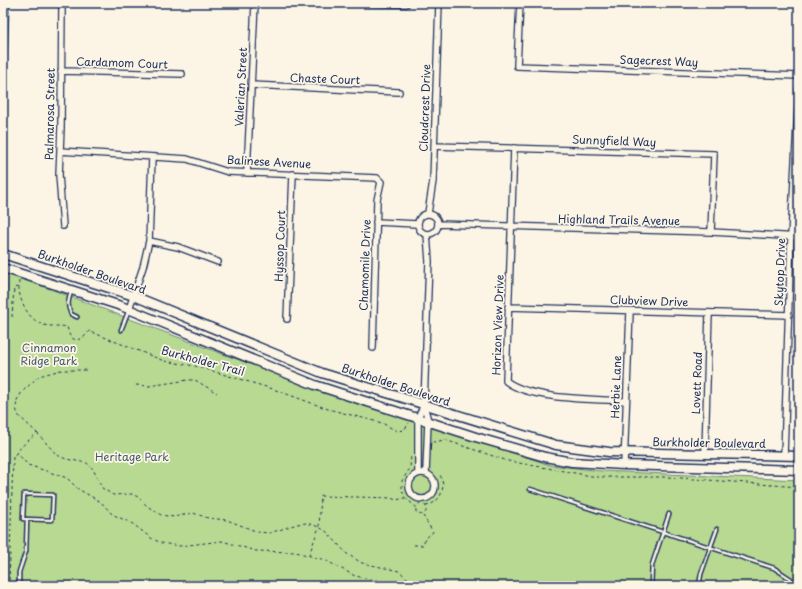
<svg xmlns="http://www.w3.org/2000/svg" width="802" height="589" font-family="'Playpen Sans',sans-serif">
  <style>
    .green { fill: #b8d992; stroke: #6a8478 }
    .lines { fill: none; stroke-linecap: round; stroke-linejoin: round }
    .stream { stroke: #6099b1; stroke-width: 2 }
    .service-casing { stroke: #1b2f5e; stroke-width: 5.5 }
    .minor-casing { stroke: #1b2f5e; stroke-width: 8 }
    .secondary-casing { stroke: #1b2f5e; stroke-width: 11 }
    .path { stroke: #1b2f5e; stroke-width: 1; stroke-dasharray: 3 3; stroke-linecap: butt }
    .service { stroke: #fcf5e5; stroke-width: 2.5 }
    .minor { stroke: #fcf5e5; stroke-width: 5.5 }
    .secondary { stroke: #fcf5e5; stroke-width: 8 }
    .labels { text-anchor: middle; stroke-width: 3.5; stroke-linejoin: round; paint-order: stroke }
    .street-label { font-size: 11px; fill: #1b2f5e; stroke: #fcf5e5 }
    .park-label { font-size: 11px; fill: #425a6b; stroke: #fcf5e5 }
  </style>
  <rect width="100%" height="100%" fill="#fcf5e5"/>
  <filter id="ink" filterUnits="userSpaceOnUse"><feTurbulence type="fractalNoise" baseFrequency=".025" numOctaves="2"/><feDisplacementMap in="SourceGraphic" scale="8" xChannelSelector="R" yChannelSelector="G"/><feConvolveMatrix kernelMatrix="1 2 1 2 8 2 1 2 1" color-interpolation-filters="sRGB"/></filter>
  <g filter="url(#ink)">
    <path class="green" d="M8,273l220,83 322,109 51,6 198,9v106h-796v-171z"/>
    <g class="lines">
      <path class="stream" d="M3,150l6,-147"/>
      <g class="service-casing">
        <path id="service" d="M71,292c-3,9 -4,14 0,22l6,3
          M121,330l7,-18
          M530,489l244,79 17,11 2,7
          M24,494l29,1 -1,25 -29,-1z
          M19,586v-14l7,-21 1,-32
          M651,586l1,-21 17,-51
          M699,586l2,-12 16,-45"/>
      </g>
      <g class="minor-casing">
        <path id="minor" d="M62,3l-1,124 -2,48 4,51
          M365,3l41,1
          M520,3l-3,63 282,10
          M61,71l121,3
          M251,85l148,7
          M434,146l280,8 -3,78
          M514,148l-8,233c24,19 89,18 119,20
          M60,151l127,8 41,13 149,6 4,4 -4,18 -4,148
          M247,173l8,-170
          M428,213l5,-32 6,-178
          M418 224a10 10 0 1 1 20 0a10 10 0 1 1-20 0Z
          M376,222l41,2
          M438,224l273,8 88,5
          M149,241l29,6 40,15
          M508,307l281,8
          M129,309l14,-42 6,-26 3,-84
          M287,319l6,-145
          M705,453l4,-140
          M784,456l7,-220 8,-148
          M624,465l6,-154
          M409 486a13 13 0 1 1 26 0a13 13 0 1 1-26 0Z
          M418,473v-56l6,-12
          M426,473l2,-52 -4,-16 5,-144 -2,-27"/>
      </g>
      <g class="secondary-casing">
        <path id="secondary" d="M3,254l131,42 188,77 234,72 53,7 190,4
          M3,268l118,38 194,79 164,53 66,19 27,5 52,3 175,5"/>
      </g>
      <path class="path" d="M19,281c-2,16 8,39 25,44 8,2 15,0 23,2 1,3 2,7 3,9 6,8 16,1 19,-5l75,30 31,5 78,23 55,20 54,14 15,8 7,-1 5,-7
        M12,317l2,-29 3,-1
        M136,385l13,1 39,-6h7l22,13
        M37,433l20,22 9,4 21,4 6,6 9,19 11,7 19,-1 6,3 9,9 14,9 13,2 19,-4 15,5 19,2 31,12 12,1 27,-9 10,-1 12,4 8,5 20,22 15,9 37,8 17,15
        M433,442l12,-2 63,21 89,16h71l131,10
        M16,452l12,13 39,13 11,11 23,13 11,12 21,10 18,14 10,5 19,3 42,-5 34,10 40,1 29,8 30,16 25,5 8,5
        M405,498l10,8
        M415.5 509a5.5 5.5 0 1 1 11 0a5.5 5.5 0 1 1-11 0Z
        M426,506c16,-4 21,-20 13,-33
        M414,545h9l2,-6 8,-7 -11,-18
        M309,555l10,-28 2,-31 70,2 5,2 9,-2 -3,-8v-9l8,-13 1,-13
        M9,586l4,-129 8,-10 16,-14 -19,-18 -2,-7 1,-8 5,-8 17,-16 22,-6h26"/>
      <use href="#service" class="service"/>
      <use href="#minor" class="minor"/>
      <use href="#secondary" class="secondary"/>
    </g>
  </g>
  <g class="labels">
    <g class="street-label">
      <text transform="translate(659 61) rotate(2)" y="4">Sagecrest Way</text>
      <text transform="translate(122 63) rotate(2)" y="4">Cardamom Court</text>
      <text transform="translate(325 79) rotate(2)" y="4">Chaste Court</text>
      <text transform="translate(241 87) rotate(-87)" y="4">Valerian Street</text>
      <text transform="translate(425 108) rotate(-88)" y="4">Cloudcrest Drive</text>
      <text transform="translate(50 114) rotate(-89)" y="4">Palmarosa Street</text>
      <text transform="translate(614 141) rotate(2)" y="4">Sunnyfield Way</text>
      <text transform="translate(269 162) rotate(3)" y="4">Balinese Avenue</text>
      <text transform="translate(619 220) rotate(1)" y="4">Highland Trails Avenue</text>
      <text transform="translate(280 246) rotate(-88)" y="4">Hyssop Court</text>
      <text transform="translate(365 265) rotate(-88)" y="4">Chamomile Drive</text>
      <text transform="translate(92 272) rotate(19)" y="4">Burkholder Boulevard</text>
      <text transform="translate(780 272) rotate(-88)" y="4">Skytop Drive</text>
      <text transform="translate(649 301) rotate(2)" y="4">Clubview Drive</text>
      <text transform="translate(498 325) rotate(-88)" y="4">Horizon View Drive</text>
      <text transform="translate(203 361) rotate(15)" y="4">Burkholder Trail</text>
      <text transform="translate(697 383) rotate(-88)" y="4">Lovett Road</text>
      <text transform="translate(396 385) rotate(18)" y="4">Burkholder Boulevard</text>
      <text transform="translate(616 387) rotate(-88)" y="4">Herbie Lane</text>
      <text transform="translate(709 443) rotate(1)" y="4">Burkholder Boulevard</text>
    </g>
    <g class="park-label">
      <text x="49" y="352">Cinnamon<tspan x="49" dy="13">Ridge Park</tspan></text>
      <text x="132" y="461">Heritage Park</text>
    </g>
  </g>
  <rect width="802" height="589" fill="none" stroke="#fcf5e5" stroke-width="16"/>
  <rect x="8" y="8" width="786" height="573" fill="none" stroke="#1b2f5e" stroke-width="1.5" filter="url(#ink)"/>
</svg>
